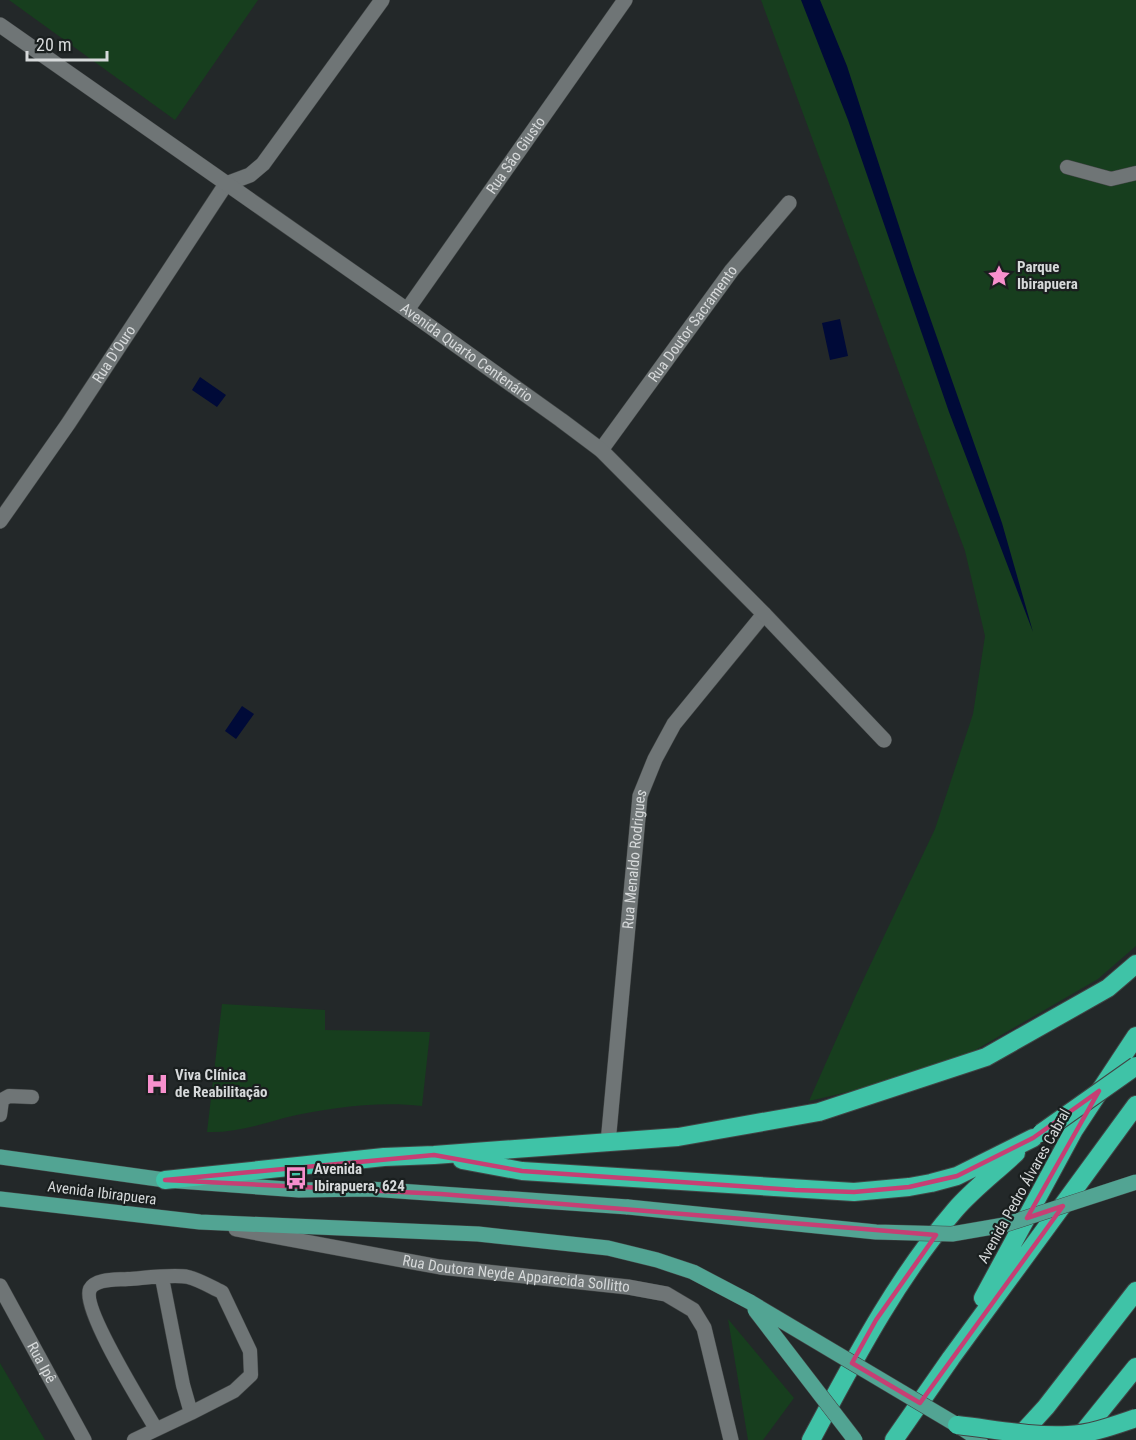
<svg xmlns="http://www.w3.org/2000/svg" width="1136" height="1440" font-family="'Roboto Condensed',sans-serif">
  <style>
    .green { fill: #173e1e }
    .water { fill: #000a38 }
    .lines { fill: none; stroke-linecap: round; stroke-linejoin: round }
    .lane-casing { stroke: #414545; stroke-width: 15 }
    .street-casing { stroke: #414545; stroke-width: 16 }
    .secondary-casing { stroke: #414545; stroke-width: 16 }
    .primary-casing { stroke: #414545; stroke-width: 16 }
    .highway-casing { stroke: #414545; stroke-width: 20 }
    .lane { stroke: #6f7576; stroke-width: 14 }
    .street { stroke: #6f7576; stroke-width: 15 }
    .secondary { stroke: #6f7576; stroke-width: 15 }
    .primary { stroke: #52a493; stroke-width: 15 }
    .highway { stroke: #3fc3a7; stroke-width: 18 }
    .primary-bridge-casing { stroke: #414545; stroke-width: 16; stroke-linecap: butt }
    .highway-bridge-casing { stroke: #414545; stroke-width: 20; stroke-linecap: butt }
    .primary-bridge { stroke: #52a493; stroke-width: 15 }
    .highway-bridge { stroke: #3fc3a7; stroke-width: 18 }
    .marked { fill: none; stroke: #c63f74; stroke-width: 4.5; stroke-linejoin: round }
    .labels { text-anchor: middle; stroke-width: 4.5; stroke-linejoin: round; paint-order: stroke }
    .street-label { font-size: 15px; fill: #d6d9da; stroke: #1a1f1f }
    .poi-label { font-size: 15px; font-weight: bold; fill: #d6d9da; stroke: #1a1f1f; text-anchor: start }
  </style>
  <rect width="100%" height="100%" fill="#232829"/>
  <path class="green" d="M9,0h249l-83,120z
    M761,0h375v946l-38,33 -126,73 -89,32 -74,17 47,-106 79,-166 38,-115 12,-78 -20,-85z
    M222,1004l103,6v20l105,2 -8,74c-45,-5 -95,2 -138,12 -25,7 -51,15 -77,14z
    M728,1319l66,79 -31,42h-15z
    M0,1363l45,77h-45z"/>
  <path class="water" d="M801,0h19l27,66 67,206 88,251 31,109 -84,-220 -101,-292z
    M840,319l8,37 -18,4 -8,-37z
    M200,377l26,18 -9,12 -25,-17z
    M242,706l12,8 -18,25 -11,-8z"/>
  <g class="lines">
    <g class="lane-casing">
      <path id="lane" d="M1067,167l44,12 25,-6
        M0,1115l2,-15 7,-4 23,1
        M156,1429c-12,-21 -75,-121 -66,-140 6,-11 27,-9 38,-10 16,-1 46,-5 60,-2 12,3 23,10 34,15l28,59 1,24 -17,16 -43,22 -8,-28 -21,-107
        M134,1440l57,-27"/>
    </g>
    <g class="street-casing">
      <g id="street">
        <path id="s1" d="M407,310l218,-310"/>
        <path id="s2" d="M601,450l131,-180 57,-67"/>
        <path id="s3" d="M0,521l68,-97 158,-240 24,-9 13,-11 119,-164"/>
        <path id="s4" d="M608,1143l32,-347 15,-37 19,-35 90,-110"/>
        <path id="s5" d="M236,1229l204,38 188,20 38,7 27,16 11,18 27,112"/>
        <path id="s6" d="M0,1286l84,154"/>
      </g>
    </g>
    <g class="secondary-casing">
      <g id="secondary">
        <path id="s7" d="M0,25l407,285 154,110 40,30 163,164 120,126"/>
      </g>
    </g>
    <g class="primary-casing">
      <path id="primary" d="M0,1157l165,23 134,10 71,-1 258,18
        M0,1199l200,23 278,12 130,14 49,12 36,12 57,30
        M957,1425l23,15"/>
    </g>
    <g class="highway-casing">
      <path id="highway" d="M462,1160l60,11 332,21 55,-5 22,-4 26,-7 76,-38
        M165,1180l219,-23 50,-2 244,-18 141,-25 167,-55 122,-69 28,-24
        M983,1298l91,-168 62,-94
        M811,1440c43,-80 85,-161 144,-230 18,-21 41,-38 61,-57
        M894,1440l57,-82 185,-253
        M1016,1440l30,-33 90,-116
        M1077,1440l59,-73"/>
    </g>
    <use href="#lane" class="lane"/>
    <use href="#street" class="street"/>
    <use href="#secondary" class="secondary"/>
    <use href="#primary" class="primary"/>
    <use href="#highway" class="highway"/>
    <g class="primary-bridge-casing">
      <path id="primary-bridge" d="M628,1207l248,25 76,2 52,-9 132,-43
        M750,1302l207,123
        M755,1310l100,130"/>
    </g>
    <g class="highway-bridge-casing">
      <path id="highway-bridge" d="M1041,1133l95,-67
        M957,1425c36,4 75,12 111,10 23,-1 47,-10 68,-17"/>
    </g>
    <use href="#primary-bridge" class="primary-bridge"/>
    <use href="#highway-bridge" class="highway-bridge"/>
  </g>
  <path class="marked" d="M1099,1091l-72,127 36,-12 -143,197 -68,-40 24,-43 60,-85 -495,-41 -276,-14 269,-25 88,16 273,19 59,2 55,-5 48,-11 76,-38z"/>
  <defs>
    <g id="sight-bare" transform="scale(1.8)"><path d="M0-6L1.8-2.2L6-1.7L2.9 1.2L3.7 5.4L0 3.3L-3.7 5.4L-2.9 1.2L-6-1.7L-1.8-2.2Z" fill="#f790cd" stroke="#1a1f1f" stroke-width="2.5" paint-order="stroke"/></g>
    <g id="hospital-bare" transform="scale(1.8)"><path d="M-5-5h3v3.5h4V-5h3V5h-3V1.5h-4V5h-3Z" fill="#f790cd" stroke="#1a1f1f" stroke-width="2.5" paint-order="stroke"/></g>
    <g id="bus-bare" transform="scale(1.8)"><path d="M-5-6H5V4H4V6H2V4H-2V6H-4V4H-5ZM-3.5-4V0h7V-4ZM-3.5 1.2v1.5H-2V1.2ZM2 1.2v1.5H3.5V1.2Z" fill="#f790cd" stroke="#1a1f1f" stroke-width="2.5" paint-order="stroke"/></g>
  </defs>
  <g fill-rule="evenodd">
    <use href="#sight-bare" x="999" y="276"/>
    <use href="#hospital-bare" x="157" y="1084"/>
    <use href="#bus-bare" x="296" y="1178"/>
  </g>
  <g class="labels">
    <g class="street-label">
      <text dy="5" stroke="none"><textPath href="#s1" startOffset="189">Rua São Giusto</textPath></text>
      <text dy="5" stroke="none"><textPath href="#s2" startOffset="156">Rua Doutor Sacramento</textPath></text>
      <text dy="5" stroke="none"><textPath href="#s7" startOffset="570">Avenida Quarto Centenário</textPath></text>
      <text dy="5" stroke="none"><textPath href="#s3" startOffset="202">Rua D'Ouro</textPath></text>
      <text dy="5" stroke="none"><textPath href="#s4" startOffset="285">Rua Menaldo Rodrigues</textPath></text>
      <text transform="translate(1024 1186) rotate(-61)" y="5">Avenida Pedro Álvares Cabral</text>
      <text transform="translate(102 1193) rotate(7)" y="5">Avenida Ibirapuera</text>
      <text dy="5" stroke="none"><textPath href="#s5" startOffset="284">Rua Doutora Neyde Apparecida Sollitto</textPath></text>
      <text dy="5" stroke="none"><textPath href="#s6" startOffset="87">Rua Ipê</textPath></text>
    </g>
    <g class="poi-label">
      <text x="1017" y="272">Parque<tspan x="1017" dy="17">Ibirapuera</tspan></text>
      <text x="175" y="1080">Viva Clínica<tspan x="175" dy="17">de Reabilitação</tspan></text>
      <text x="314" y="1174">Avenida<tspan x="314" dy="17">Ibirapuera, 624</tspan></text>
    </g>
  </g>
  <path d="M27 51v9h80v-9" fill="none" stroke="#d6d9da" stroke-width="3"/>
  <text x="36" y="51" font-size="18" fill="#d6d9da" stroke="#1a1f1f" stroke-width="4.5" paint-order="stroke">20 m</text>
</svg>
